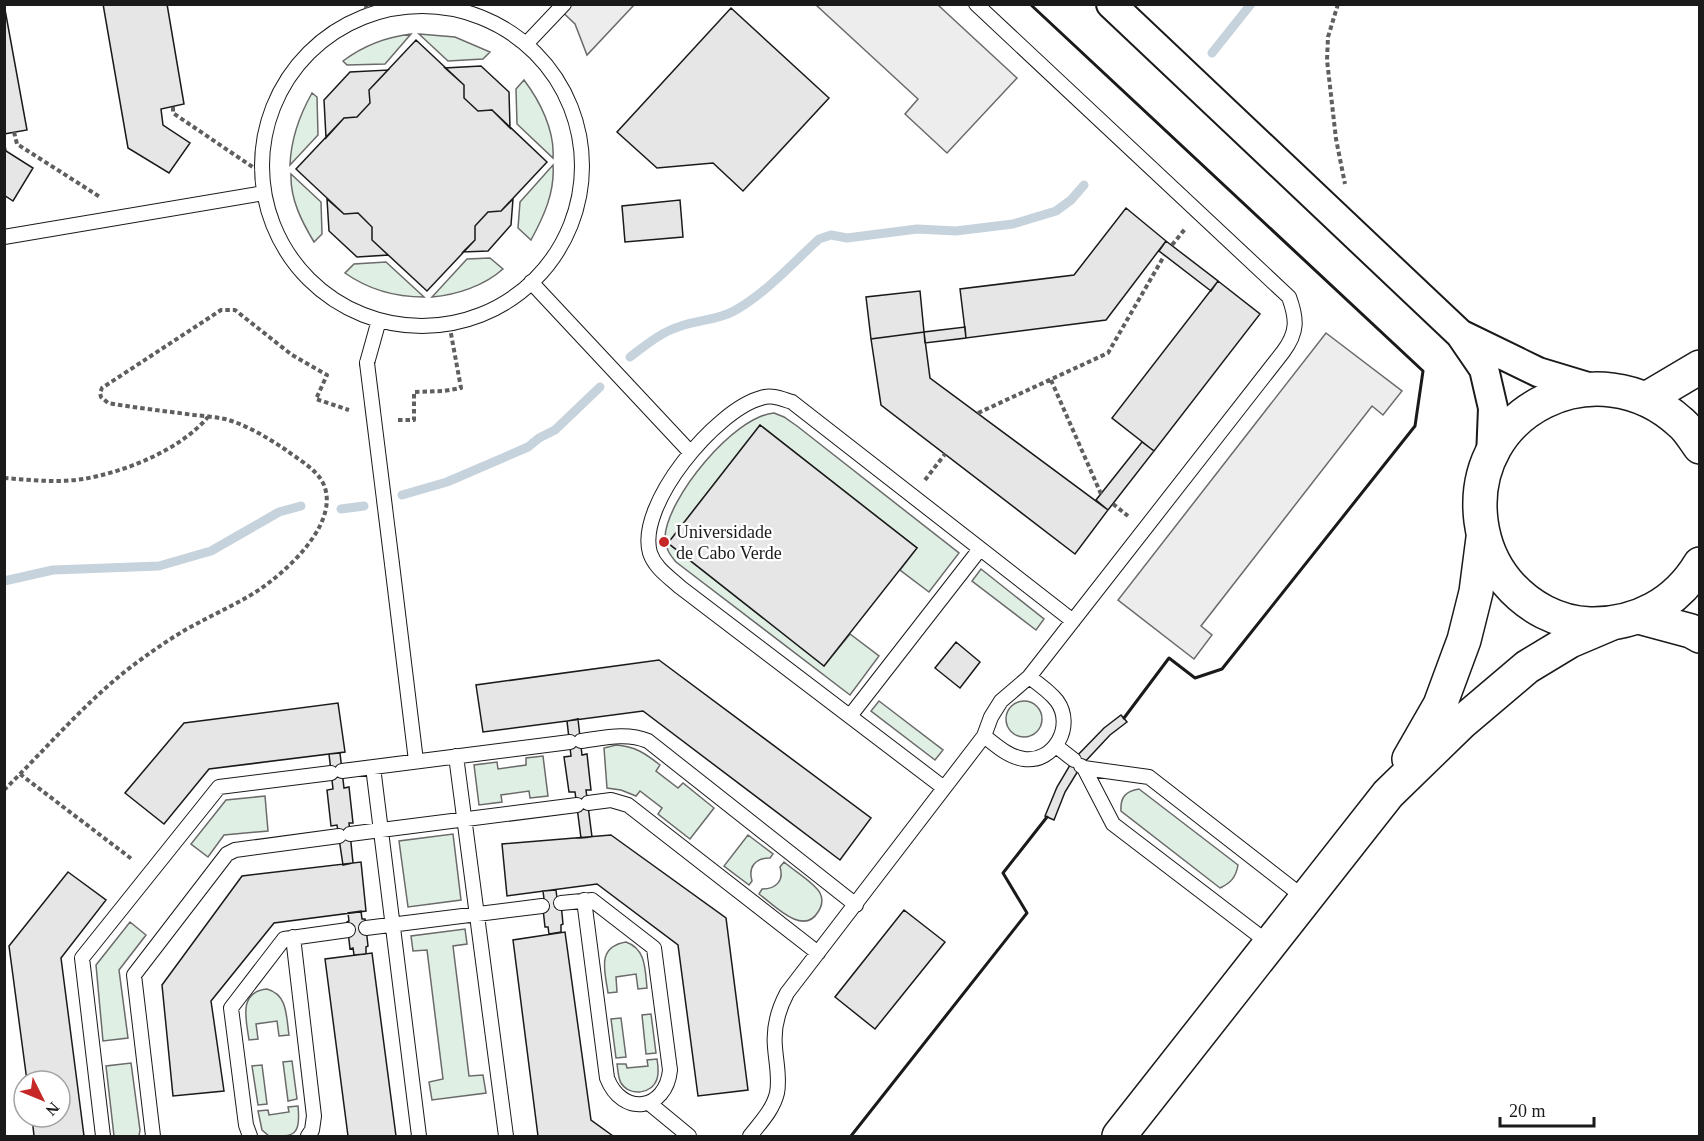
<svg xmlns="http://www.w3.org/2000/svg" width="1704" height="1141" font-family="'Times New Roman',serif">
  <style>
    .green { fill: #e0efe3; stroke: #6a6a6a; stroke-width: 1.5 }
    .parking { fill: #ededed; stroke: #6a6a6a; stroke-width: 1.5 }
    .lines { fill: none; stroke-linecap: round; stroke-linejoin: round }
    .stream { stroke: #c6d2dc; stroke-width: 9 }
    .building { fill: #e6e6e6; stroke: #1a1a1a; stroke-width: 1.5 }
    .service-casing { stroke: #1a1a1a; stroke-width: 16 }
    .minor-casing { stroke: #1a1a1a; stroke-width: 32 }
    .secondary-casing { stroke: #1a1a1a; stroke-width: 36 }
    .primary-casing { stroke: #1a1a1a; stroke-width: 36 }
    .trunk-casing { stroke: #1a1a1a; stroke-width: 36 }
    .path { stroke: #5f5f5f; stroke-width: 4; stroke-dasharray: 4.5 3; stroke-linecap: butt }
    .service { stroke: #fff; stroke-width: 14 }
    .minor { stroke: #fff; stroke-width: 28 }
    .secondary { stroke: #fff; stroke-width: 33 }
    .primary { stroke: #fff; stroke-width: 33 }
    .trunk { stroke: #fff; stroke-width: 33 }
    .service-bridge-casing { stroke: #1a1a1a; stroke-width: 16; stroke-linecap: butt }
    .service-bridge { stroke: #fff; stroke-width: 14 }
    .wall { stroke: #1a1a1a; stroke-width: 3 }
    .poi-dot { fill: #c62828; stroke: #fff; stroke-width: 2 }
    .labels { text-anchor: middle; stroke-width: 4.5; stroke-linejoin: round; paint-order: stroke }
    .poi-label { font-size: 18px; fill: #1a1a1a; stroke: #fff; text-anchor: start }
  </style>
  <rect width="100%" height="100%" fill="#fff"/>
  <path class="green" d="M411,34l-26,30 -38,1 -4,-4c20,-15 43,-24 68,-27z
    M419,34l36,3 35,15 -7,7 -35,2z
    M524,80c16,21 31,51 29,78l-36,-34 -1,-35z
    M312,93l5,4 1,38 -28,30c1,-27 9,-49 22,-72z
    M553,165c2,27 -9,51 -22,75l-13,-12 2,-26z
    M291,174l30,28 1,32 -8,8c-12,-20 -24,-43 -23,-68z
    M490,258l13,11c-19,17 -47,26 -71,28l35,-38z
    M386,262l38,35c-28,0 -55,-7 -79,-24l9,-9z
    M774,413l10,4 13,9 162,127 -30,39 -29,-22 17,-22 -157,-123 -92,118 156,123 26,-32 29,22 -29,39 -174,-133c-6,-7 -11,-14 -11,-25 2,-39 69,-121 109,-124z
    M981,569l63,50 -8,11 -64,-49z
    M1006 719a18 18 0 1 1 36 0a18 18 0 1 1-36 0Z
    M879,701l64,49 -8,10 -64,-49z
    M616,745c19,1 30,9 44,20l-4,6 22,17 5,-5 31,25 -24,31 -32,-25 4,-6 -22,-17 -4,5 -15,-6 -14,-2 -3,-40z
    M543,756l5,40 -18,2 -1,-7 -28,4 1,7 -23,3 -5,-40 23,-3 1,7 28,-4v-7z
    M1139,789l99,76c-2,12 -7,18 -18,23l-99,-77c-1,-14 5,-20 18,-22z
    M265,796l3,35 -44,4 -16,22 -17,-13 35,-44z
    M453,834l8,66 -53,7 -9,-66z
    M748,835l25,19 -3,4c-15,0 -22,9 -18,23l-3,4 -25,-19z
    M784,862c9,8 31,21 36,31 3,6 2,13 -2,19 -15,25 -45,-8 -59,-18l3,-5c15,0 22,-9 18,-22z
    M130,922l16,13 -27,35 9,68 -25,3 -7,-76z
    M465,929l2,15 -14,2 16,130 14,-1 3,18 -54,7 -3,-18 14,-3 -16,-129 -14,1 -2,-15z
    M626,942c20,7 19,27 21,46l-9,1 -2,-15 -20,3 1,15 -9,1c-3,-22 -12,-46 18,-51z
    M267,989c21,6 19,27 22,46l-10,1 -2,-15 -21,3 2,15 -9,1c-3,-21 -11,-48 18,-51z
    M651,1014l5,39 -10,1 -4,-39z
    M621,1018l5,39 -10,1 -5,-39z
    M657,1059c1,6 2,14 0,20 -5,15 -27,18 -36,4 -3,-5 -3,-13 -4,-19h9l1,4 21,-2 -1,-6z
    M292,1061l5,38 -9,2 -5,-39z
    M131,1063l9,67 -1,6h-25l-8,-70z
    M262,1065l5,39 -9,1 -6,-39z
    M298,1106c3,29 -3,31 -29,30l-7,-6 -4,-19 10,-1 1,5 20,-3 -1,-5z"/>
  <path class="parking" d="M555,5h79l-47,50 -12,-31z
    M816,5h122l79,73 -70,75 -42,-39 13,-15z
    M1326,333l76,58 -19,24 -11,-9 -171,220 11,9 -18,24 -76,-59z"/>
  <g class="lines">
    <path class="stream" d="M1212,53l39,-49
      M630,357c16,-12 31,-25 51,-31 17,-6 37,-6 53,-15 32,-18 58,-47 85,-72l12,-4 16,3 70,-9 39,2 57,-7 43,-13 15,-11 13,-15
      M402,495l45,-13 81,-35 11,-9 16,-8 45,-43
      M341,509l23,-3
      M4,581l49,-11 106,-4 52,-15 68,-39 22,-6"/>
  </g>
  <path class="building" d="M4,4l23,126 -23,4z
    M103,4h64l17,100 -23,5 2,16 27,18 -21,30 -41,-25z
    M731,8l98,90 -86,93 -30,-28 -56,5 -40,-36z
    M416,40l48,45v13l14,13 14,-1 55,52 -46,49 -13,1 -13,14v14l-48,51 -55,-51v-13l-14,-14 -14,1 -48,-45 48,-51 13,-1 13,-14 -1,-13z
    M481,66l28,26 1,36 -18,-18 -14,1 -14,-13v-13l-19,-17z
    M388,70l-19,20 1,13 -13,14 -13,1 -18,20 -2,-38 26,-28z
    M4,139l2,12 27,17 -20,33 -9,-6z
    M327,199l17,15 14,-1 14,14v13l16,15 -31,2 -28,-26z
    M513,199l-2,26 -23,26 -25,1 12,-12v-14l13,-14 13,-1z
    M680,200l3,37 -58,5 -3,-36z
    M1126,208l40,33 -60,79 -140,18 -6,-49 114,-14z
    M1166,241l52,40 -7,10 -52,-40z
    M1218,281l42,33 -106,137 -42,-33z
    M920,291l4,41 -53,7 -5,-42z
    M965,327l1,11 -41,5 -1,-11z
    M924,332l6,46 178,132 -33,44 -194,-149 -10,-66z
    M760,425l157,123 -93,118 -156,-123z
    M1142,442l12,9 -46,59 -12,-10z
    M956,642l24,20 -20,26 -25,-20z
    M659,660l212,158 -31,42 -197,-149 -160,21 -7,-47z
    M338,703l7,49 -136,17 -45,55 -39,-31 59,-70z
    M1121,715l6,7 -17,13 -29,31 -16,26 -11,28 -9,-4 12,-29 16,-27 31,-32z
    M578,719l4,36 5,-1 4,36h-5l6,47 -11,1 -6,-46h-6l-5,-35 7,-1 -4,-35z
    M340,753l4,35 5,-1 4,36h-4l4,40 -10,2 -6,-40 -6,1 -4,-36 6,-1 -4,-35z
    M611,835l115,83 22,172 -50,6 -20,-151 -81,-61 -90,12 -5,-52z
    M361,862l5,49 -92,12 -63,78 13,90 -51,5 -11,-111 80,-109z
    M68,872l38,28 -45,58 23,178h-50l-2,-19h28v-36h-33l-18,-135z
    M556,890l1,8 4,5 2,21 -2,1v7l-12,2 -1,-7h-3l-3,-27 2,-1 -1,-8z
    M904,910l41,32 -70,87 -40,-32z
    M361,911l1,8h3l3,27 -2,1v7l-12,1 -1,-7 -3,1 -3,-27 2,-1 -1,-8z
    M565,932l26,188 22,16h-75l-25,-196z
    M372,953l24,183h-48l-23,-177z"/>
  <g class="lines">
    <g class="service-casing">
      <path id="service" d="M262 166a160 160 0 1 1 320 0a160 160 0 1 1-320 0Z
        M527,43l37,-39
        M4,237l260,-44
        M531,282l159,170
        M367,363l12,-43
        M392,564l24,197
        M850,716l130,-167
        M984,736c12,9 24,21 40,23 30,4 51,-33 33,-58 -7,-9 -18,-17 -28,-24
        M581,741c23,-3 45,-9 67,0l208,164
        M1056,746l18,14
        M456,756l50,380
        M1081,766l3,2 65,9 157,122
        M373,767l46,369
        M1084,768l29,56 157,120
        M342,771l228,-29
        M944,788l-264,-201c-11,-10 -25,-19 -30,-34 -14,-48 66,-143 111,-155 11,-4 21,1 31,4l281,219
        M588,803l23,-3 17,5 190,148
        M350,834l227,-29
        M561,903l31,-3 62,48 16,122c-4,41 -48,47 -63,8l-23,-178
        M366,928l176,-22
        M293,937l21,179 -2,14 -4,6
        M649,1103l40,33
        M103,1136l-21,-178 137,-171 112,-14
        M153,1136l-19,-161 93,-121 8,-4 104,-14
        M250,1136l-4,-11 -15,-117 53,-69 64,-9
        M750,1136c10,-13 23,-26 27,-43 3,-15 -1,-31 -2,-46 -2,-20 3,-37 12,-54l197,-257 7,-19 10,-16 28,-24 254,-325c15,-20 14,-33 6,-55l-313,-293"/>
    </g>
    <g class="minor-casing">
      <path id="minor" d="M1111,4l349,330
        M1491,458l2,-50 -9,-39 -24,-35 78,38 53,16"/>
    </g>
    <g class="secondary-casing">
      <path id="secondary" d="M1646,399l54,-32"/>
    </g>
    <g class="primary-casing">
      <path id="primary" d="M1409,759l31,-54 24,-65 12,-48 7,-54
        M1119,1136l269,-342 73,-71 66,-56 43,-26 40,-17"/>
    </g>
    <g class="trunk-casing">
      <path id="trunk" d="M1700,447c-6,-8 -12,-19 -20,-25 -82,-75 -213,-13 -199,99 3,23 11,43 26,61 21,25 51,41 83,42 46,1 86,-20 110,-60
        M1639,617l52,14 9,5"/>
    </g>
    <path class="path" d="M366,4l1,12
      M1338,4l-10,33 -1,23 9,79 9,45
      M173,107v6l84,57
      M14,132l3,12 83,53
      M1172,245l13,-16
      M1051,380l50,114
      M978,413l130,-60 56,-97
      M398,420h16v-28l30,-1 17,-3 -12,-65
      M4,478c26,2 53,5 79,1 42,-7 97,-29 125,-62
      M925,480l20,-26
      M1113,504l15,12
      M20,774l113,86
      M4,790c45,-44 88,-96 139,-132 18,-13 37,-26 57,-36 24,-13 50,-24 71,-41 25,-19 69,-63 52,-98 -7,-14 -25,-24 -37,-33 -18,-12 -39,-25 -61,-31 -10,-2 -21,-3 -31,-4 -29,-4 -58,-7 -86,-12l-7,-6 -1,-4 2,-5 119,-78h14l57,45 35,20 -11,24 33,11"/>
    <use href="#service" class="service"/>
    <use href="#minor" class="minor"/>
    <use href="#secondary" class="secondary"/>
    <use href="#primary" class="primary"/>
    <use href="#trunk" class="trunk"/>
    <g class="service-bridge-casing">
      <path id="service-bridge" d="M367,363l25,201"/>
    </g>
    <use href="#service-bridge" class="service-bridge"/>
    <path class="wall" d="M1030,4l393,367 -8,55 -193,243 -27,9 -26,-20 -45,60
      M851,1136l176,-223 -24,-40 44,-56"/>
  </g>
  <circle class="poi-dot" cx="664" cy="542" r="6"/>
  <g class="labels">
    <g class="poi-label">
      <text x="676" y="538">Universidade<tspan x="676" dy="21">de Cabo Verde</tspan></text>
    </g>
  </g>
  <rect width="1704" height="1141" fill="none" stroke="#1a1a1a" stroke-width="12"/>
  <g transform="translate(42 1099) rotate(133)"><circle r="28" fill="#ffffff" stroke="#a3a3a3" stroke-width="1.5"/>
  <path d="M0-4.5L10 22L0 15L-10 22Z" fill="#c62828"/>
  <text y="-9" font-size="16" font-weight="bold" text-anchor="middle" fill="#1a1a1a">N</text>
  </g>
  <path d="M1500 1117v9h94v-9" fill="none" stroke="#1a1a1a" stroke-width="3"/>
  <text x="1509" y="1117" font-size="18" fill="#1a1a1a" stroke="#ffffff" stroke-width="4.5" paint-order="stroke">20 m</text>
</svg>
